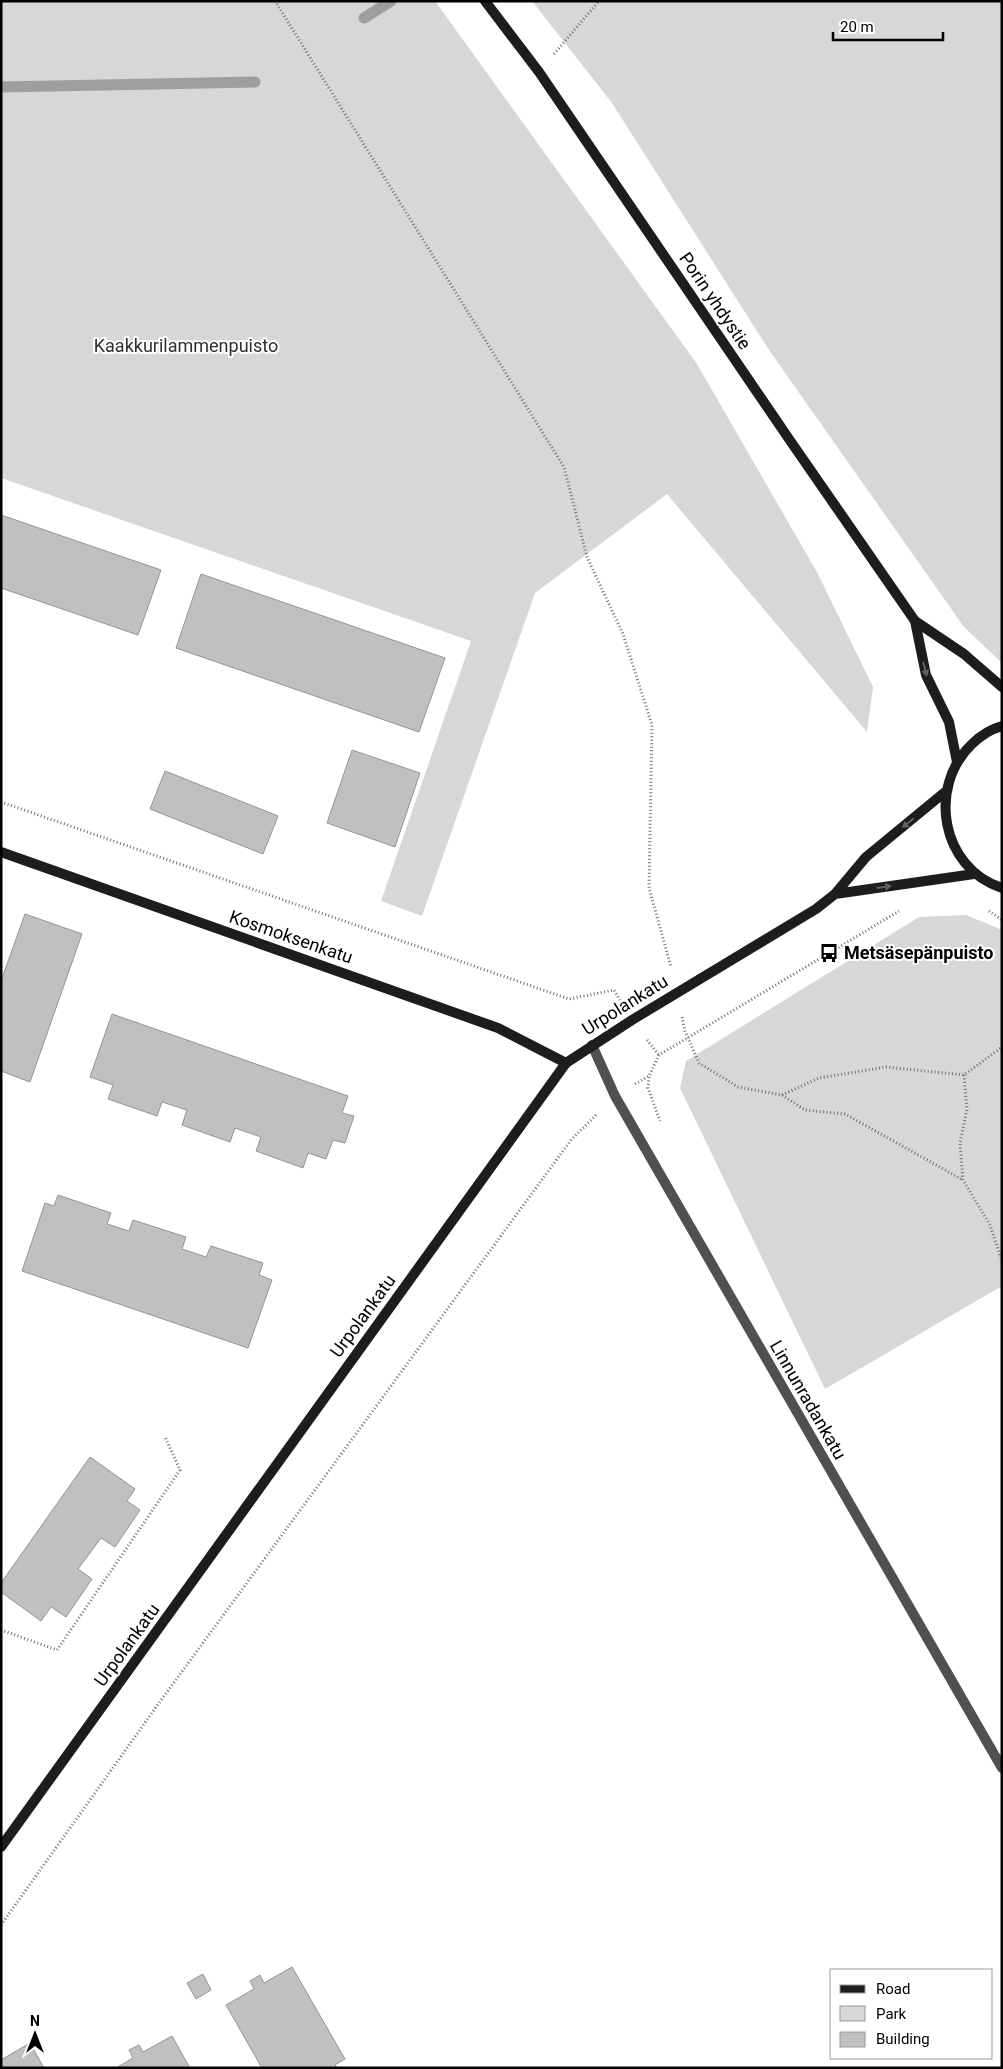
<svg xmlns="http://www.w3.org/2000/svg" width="1003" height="2069" font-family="Roboto,sans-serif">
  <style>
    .green { fill: #d7d7d7 }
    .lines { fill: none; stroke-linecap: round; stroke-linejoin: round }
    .stream { stroke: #9e9e9e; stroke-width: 11 }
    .building { fill: #c0c0c0; stroke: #949494 }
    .path { stroke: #727272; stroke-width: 3; stroke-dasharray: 1 2.5; stroke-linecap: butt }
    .street { stroke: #505050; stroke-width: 10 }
    .secondary { stroke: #1d1d1d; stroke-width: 10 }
    .oneway { fill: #616161 }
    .labels { text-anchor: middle; stroke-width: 4; stroke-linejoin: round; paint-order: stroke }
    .street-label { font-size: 18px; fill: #000; stroke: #fff }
    .park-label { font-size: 18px; fill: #2e2e2e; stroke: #fff }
    .poi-label { font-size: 18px; font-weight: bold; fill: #000; stroke: #fff; text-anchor: start }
  </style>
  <rect width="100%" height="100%" fill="#fff"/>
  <path class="green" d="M1,1h434l262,363 121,210 55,113 -6,45 -200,-238 -132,99 -113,323 -41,-15 90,-260 -470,-163z
    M532,1h470v662l-38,-36 -195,-277 -157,-247z
    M966,915l36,15v356l-177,103 -145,-301 6,-27 233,-144z"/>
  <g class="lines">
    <path class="stream" d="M364,18l27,-17
      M1,87l254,-5"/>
  </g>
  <path class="building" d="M1,515l160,55 -23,65 -137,-47z
    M201,574l244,84 -26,74 -243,-84z
    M352,750l68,23 -25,74 -68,-24z
    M165,771l113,45 -15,38 -113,-45z
    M25,914l57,20 -52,148 -29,-11v-90z
    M112,1014l236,82 -6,17 12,3 -9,27 -12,-3 -7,19 -18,-6 -5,15 -47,-17 5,-14 -26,-9 -5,14 -48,-17 5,-15 -25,-8 -5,14 -49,-17 5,-14 -23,-8z
    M58,1195l53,18 -4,11 22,7 4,-11 53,17 -4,12 24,8 5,-11 52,17 -4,12 13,5 -24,68 -226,-77 23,-68 9,3z
    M90,1457l45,32 -8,12 13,9 -25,37 -14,-9 -23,31 14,10 -26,38 -15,-10 -10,14 -40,-29v-9z
    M292,1967l53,92 -10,6 2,3h-75l-36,-63 28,-16 -4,-8 10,-6 4,8z
    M203,1974l8,16 -15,9 -9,-16z
    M172,2036l18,32h-74l17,-10 -4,-8 10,-5 4,7z
    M30,2043l14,25h-43v-8z"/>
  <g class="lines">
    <path class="path" d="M275,1l289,466 23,90 36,77 29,91 -3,163 22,79
      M554,54l45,-53
      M1,802l568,197 45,-9 6,10
      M989,911l13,9
      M682,1017l3,14 14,32 39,24 44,8 23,15 40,4 118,66
      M647,1040l12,15
      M964,1075l3,34 -7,34 3,37 27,45 12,36
      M649,1077l-1,11 12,33
      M635,1084l14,-8 10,-21 240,-144
      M782,1095l37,-17 67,-11 78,8 38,-28
      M1,1630l56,20 123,-180 -15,-33
      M1,1925l158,-222 412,-563 26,-26"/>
    <path class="street" d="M592,1045l23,51 387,672"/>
    <path class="secondary" d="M485,1l54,71 250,367 126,182 49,33 38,33
      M915,621l11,54 23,47 8,40
      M1002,726c-11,3 -22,10 -30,18 -45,43 -31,124 30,144
      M1,852l497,176 68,35
      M835,894l139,-20
      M1,1847l565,-784 66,-43 184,-111 19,-15 31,-37 79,-65"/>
  </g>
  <defs><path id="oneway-solid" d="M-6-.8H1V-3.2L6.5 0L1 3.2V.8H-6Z" transform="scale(1.25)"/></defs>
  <g class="oneway">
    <use href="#oneway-solid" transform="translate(925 669) rotate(76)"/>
    <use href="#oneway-solid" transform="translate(908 823) rotate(141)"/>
    <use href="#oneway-solid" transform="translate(884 887) rotate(-8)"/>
  </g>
  <defs>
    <g id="bus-bare" transform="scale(1.5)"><path d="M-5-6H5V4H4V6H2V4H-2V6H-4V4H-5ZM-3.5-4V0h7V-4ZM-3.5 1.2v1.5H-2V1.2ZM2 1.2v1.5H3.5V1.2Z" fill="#000" stroke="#fff" stroke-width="2.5" paint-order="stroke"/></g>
  </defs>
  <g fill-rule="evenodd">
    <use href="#bus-bare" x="829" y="953"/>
  </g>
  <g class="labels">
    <g class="street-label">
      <text transform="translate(715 301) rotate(56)" y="6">Porin yhdystie</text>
      <text transform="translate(291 937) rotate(19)" y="6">Kosmoksenkatu</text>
      <text transform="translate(625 1005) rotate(-32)" y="6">Urpolankatu</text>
      <text transform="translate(363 1316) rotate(-54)" y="6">Urpolankatu</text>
      <text transform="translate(808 1400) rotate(60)" y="6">Linnunradankatu</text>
      <text transform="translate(127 1645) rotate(-54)" y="6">Urpolankatu</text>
    </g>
    <g class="park-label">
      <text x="186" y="352">Kaakkurilammenpuisto</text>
    </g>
    <g class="poi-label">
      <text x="844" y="959">Metsäsepänpuisto</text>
    </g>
  </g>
  <rect width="1003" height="2069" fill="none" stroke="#000000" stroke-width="5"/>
  <rect x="830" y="1969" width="162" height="90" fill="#ffffff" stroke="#999999"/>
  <rect x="840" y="1985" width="25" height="8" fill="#1d1d1d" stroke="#999999"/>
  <text x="876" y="1994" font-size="15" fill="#000000">Road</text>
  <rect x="840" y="2006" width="25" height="15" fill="#d7d7d7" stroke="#999999"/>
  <text x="876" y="2019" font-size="15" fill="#000000">Park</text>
  <rect x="840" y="2032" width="25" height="15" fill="#c0c0c0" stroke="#999999"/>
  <text x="876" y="2044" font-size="15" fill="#000000">Building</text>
  <g transform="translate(35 2034)" stroke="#ffffff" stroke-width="4" paint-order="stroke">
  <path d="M0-4L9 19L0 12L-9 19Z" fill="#000000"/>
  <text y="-8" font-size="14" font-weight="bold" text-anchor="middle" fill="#000000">N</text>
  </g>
  <path d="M833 32v8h110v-8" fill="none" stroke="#000000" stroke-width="2.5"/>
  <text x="840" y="32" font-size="15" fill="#000000" stroke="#ffffff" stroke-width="4" paint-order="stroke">20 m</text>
</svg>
